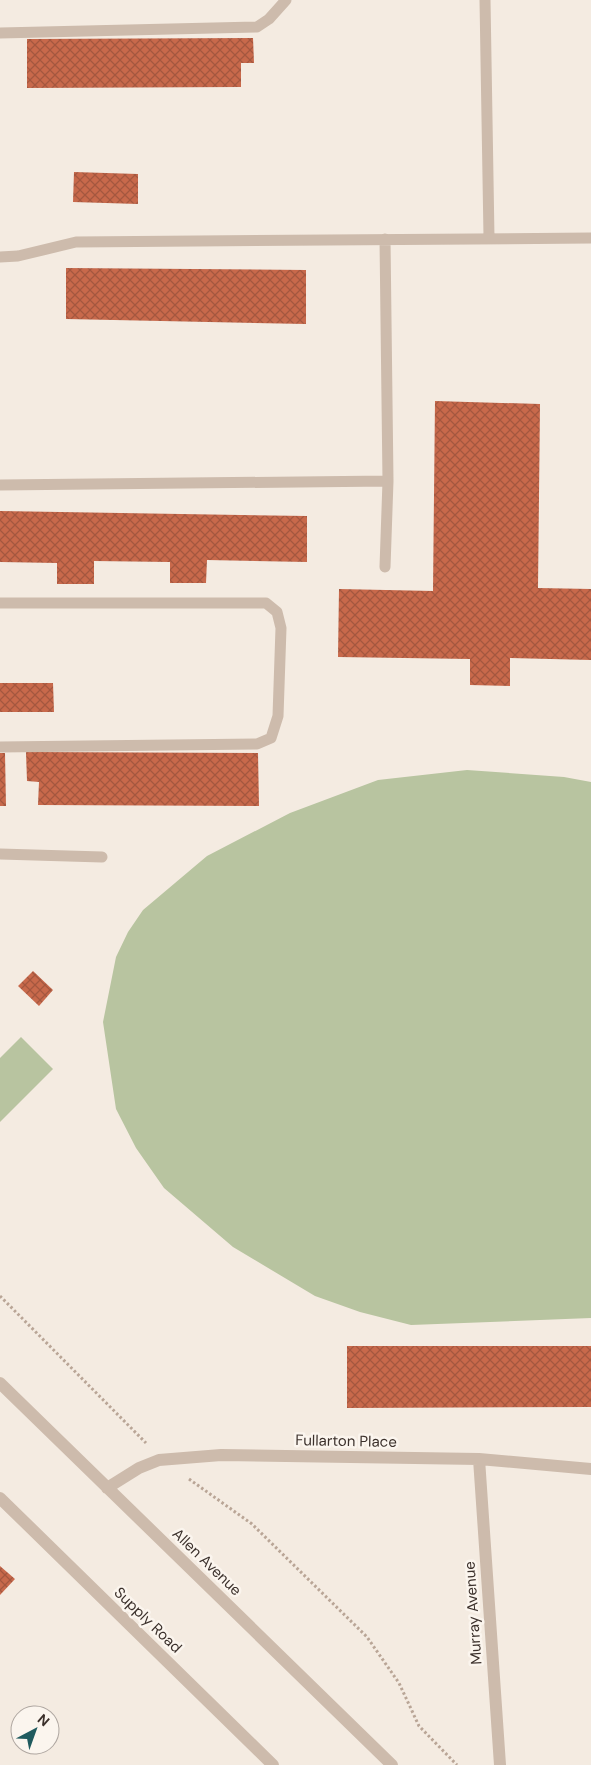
<svg xmlns="http://www.w3.org/2000/svg" width="591" height="1765" font-family="'DM Sans',sans-serif">
  <style>
    .pitch { fill: #b8c4a0 }
    .building { fill: url(#building-cross-hatch) }
    .lines { fill: none; stroke-linecap: round; stroke-linejoin: round }
    .path { stroke: #b9a596; stroke-width: 3; stroke-dasharray: 2.5 2.5; stroke-linecap: butt }
    .service { stroke: #cdbbac; stroke-width: 11 }
    .minor { stroke: #cdbbac; stroke-width: 12 }
    .labels { text-anchor: middle; stroke-width: 5; stroke-linejoin: round; paint-order: stroke }
    .street-label { font-size: 15px; fill: #3b302b; stroke: #fbf5ee }
  </style>
  <defs>
    <pattern id="building-cross-hatch" width="8" height="8" patternUnits="userSpaceOnUse" patternTransform="scale(1.25)"><rect width="8" height="8" fill="#c8694b"/><path d="M0 0l8 8M0 8l8-8" fill="none" stroke="#a4573f"/></pattern>
  </defs>
  <rect width="100%" height="100%" fill="#f4ebe1"/>
  <path class="pitch" d="M467,770l97,7 27,5v536l-180,7 -51,-13 -45,-16 -82,-49 -69,-59 -28,-40 -20,-39 -13,-87 13,-65 12,-25 15,-22 64,-54 83,-43 88,-33z
    M21,1037l32,32 -53,53v-64z"/>
  <path class="building" d="M253,38l1,25h-13v24l-214,1v-49z
    M74,172l64,2v30l-65,-2z
    M66,268l240,2v54l-240,-5z
    M435,401l105,3 -2,184 53,1v71l-81,-2v28l-40,-1v-26l-132,-2 1,-68 94,2z
    M0,511l307,5v46l-100,-2 -1,23h-36v-21l-76,-1v23h-37v-21l-57,-1z
    M0,683h53l1,29h-54z
    M26,752l232,1 1,53 -221,-1 1,-23 -12,-1z
    M0,753h5l1,53h-6z
    M33,971l20,19 -14,16 -21,-20z
    M347,1346h244v61l-244,1z
    M0,1566l15,13 -15,16z"/>
  <g class="lines">
    <path class="path" d="M0,1296l146,147
      M189,1479l63,45 115,113 32,46 20,43 38,39"/>
    <path class="service" d="M485,0l4,237
      M0,33l257,-6 12,-8 17,-19
      M385,239l3,242 -3,86
      M0,257l18,-1 58,-14 515,-4
      M0,485l388,-4
      M0,603h266l11,9 4,16 -3,88 -7,22 -14,6 -257,3
      M0,854l102,3"/>
    <path class="minor" d="M0,1383l392,382
      M479,1459l21,306
      M107,1488l32,-20 20,-8 62,-5 258,4 112,10
      M0,1498l273,267"/>
  </g>
  <g class="labels">
    <g class="street-label">
      <text transform="translate(346 1441) rotate(1)" y="5">Fullarton Place</text>
      <text transform="translate(207 1562) rotate(44)" y="5">Allen Avenue</text>
      <text transform="translate(473 1613) rotate(-94)" y="5">Murray Avenue</text>
      <text transform="translate(148 1620) rotate(44)" y="5">Supply Road</text>
    </g>
  </g>
  <g transform="translate(35 1730) rotate(41)"><circle r="24" fill="#fbf5ee" stroke="#aea6a0"/>
  <path d="M0-4L9 19L0 12L-9 19Z" fill="#1f5a5e"/>
  <text y="-8" font-size="14" font-weight="bold" text-anchor="middle" fill="#3b302b">N</text>
  </g>
</svg>
